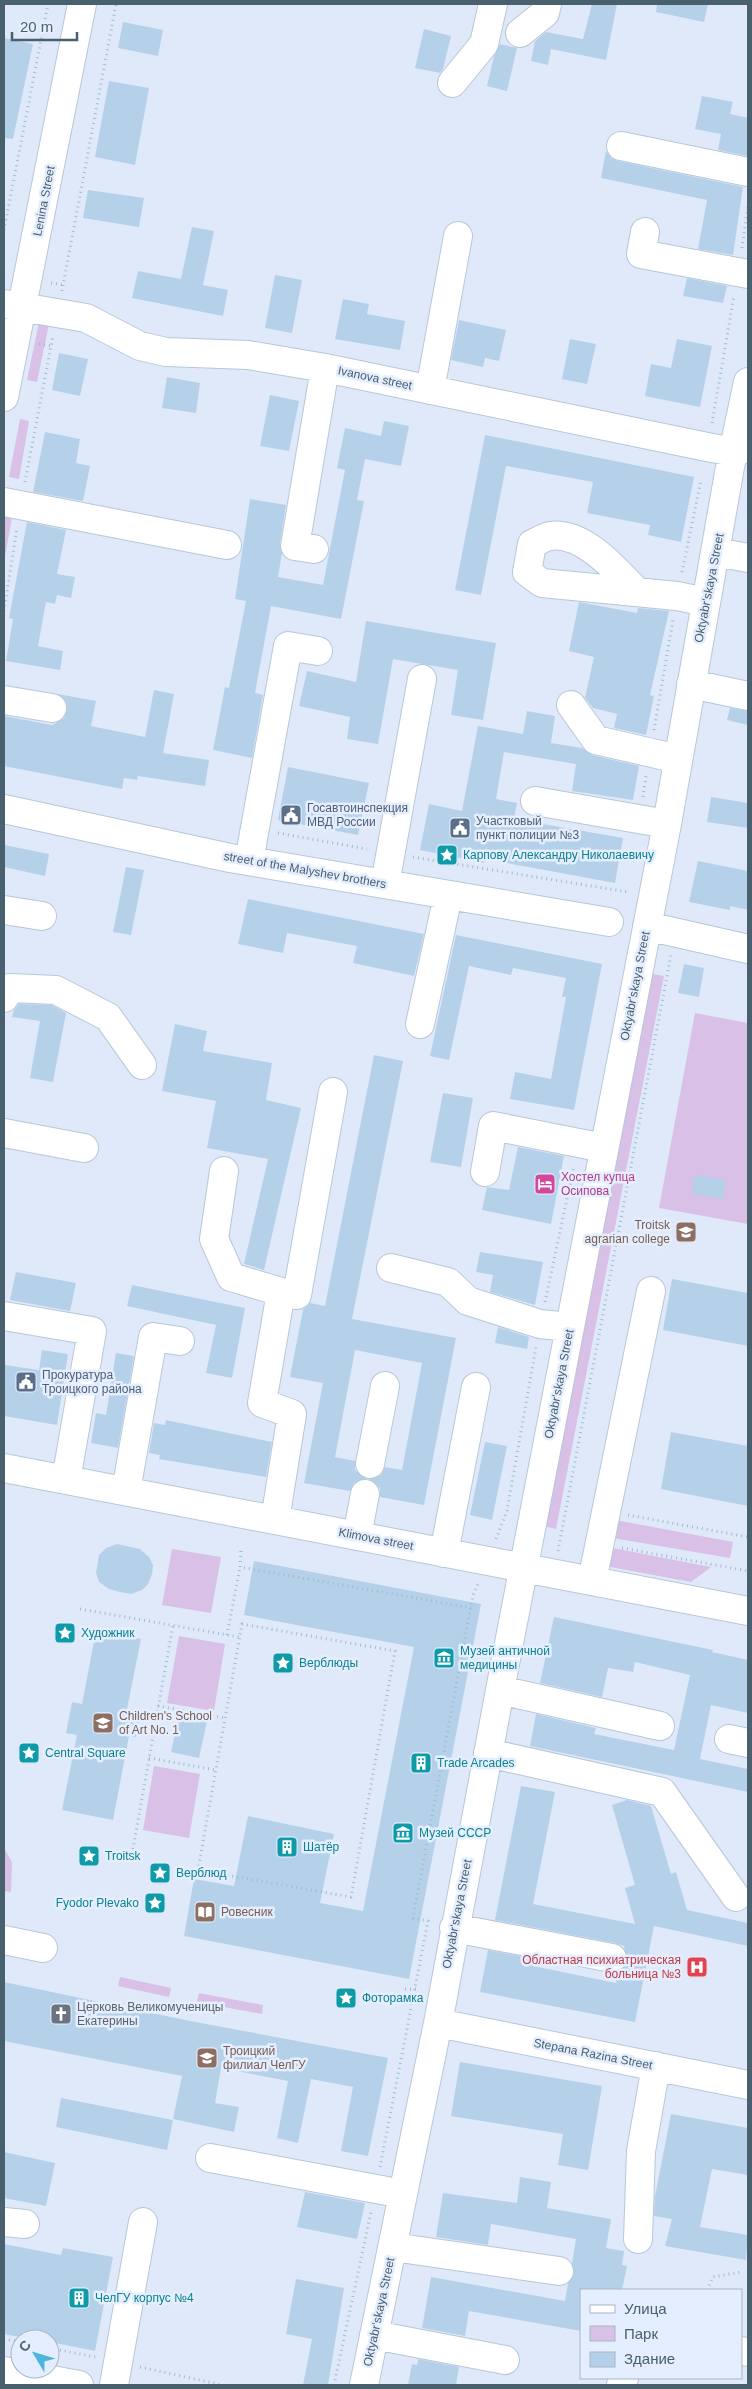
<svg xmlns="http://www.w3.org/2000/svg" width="752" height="2389" font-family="Arial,sans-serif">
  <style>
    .green { fill: #d8c0e6 }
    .building { fill: #b5d1e9 }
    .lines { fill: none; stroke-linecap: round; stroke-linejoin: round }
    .minor-casing { stroke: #b7c7d8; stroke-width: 30 }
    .path { stroke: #9dbbd2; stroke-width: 3; stroke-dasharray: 1 4; stroke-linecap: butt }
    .minor { stroke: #fff; stroke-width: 28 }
    .labels { text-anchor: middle; stroke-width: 5; stroke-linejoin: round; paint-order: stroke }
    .street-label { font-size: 12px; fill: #49606f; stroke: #e5eefe }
    .service-label { font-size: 12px; fill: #4e5e75; stroke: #e5eefe; text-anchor: start }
    .culture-label { font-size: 12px; fill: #0d838f; stroke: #e5eefe; text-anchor: start }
    .hotel-label { font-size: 12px; fill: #b23c85; stroke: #e5eefe; text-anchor: start }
    .education-label { font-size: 12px; fill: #785e54; stroke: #e5eefe; text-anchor: start }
    .health-label { font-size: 12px; fill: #be3a42; stroke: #e5eefe; text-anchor: end }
    .worship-label { font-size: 12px; fill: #5b616d; stroke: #e5eefe; text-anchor: start }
  </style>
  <rect width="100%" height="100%" fill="#e0e9fa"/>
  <path class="green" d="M39,322l10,2 -12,58 -10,-2z
    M20,419l9,2 -10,58 -10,-2z
    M4,511l9,1 -9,50z
    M652,974l12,2 -108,553 -12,-3z
    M695,1013l53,10v201l-89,-16z
    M610,1519l123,23 -3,16 -123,-21z
    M607,1547l104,20 -20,15 -86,-16z
    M172,1549l49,8 -10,56 -49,-8z
    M179,1636l46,8 -11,67 -47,-8z
    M154,1766l46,8 -11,64 -46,-8z
    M4,1848l8,14 -1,30 -7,-1z
    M120,1977l51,11 -2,9 -51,-11z
    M199,1993l64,12 -1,9 -65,-12z"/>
  <path class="building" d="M592,4h25l-11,56 -55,-11 -3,16 -17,-4 4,-20 11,-9 37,7z
    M657,4h51l-4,18 -48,-10z
    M123,22l40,8 -5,26 -40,-8z
    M424,29l27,7 -8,33 -3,4 -25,-5z
    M4,38l29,6 -20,95 -9,-1z
    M500,44l17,4 -10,43 -20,-5 7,-30z
    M109,81l40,7 -14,77 -40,-8z
    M702,96l31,6 -3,12 18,4v38l-30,-6 3,-16 -26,-5z
    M606,151l5,7 7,3 125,26 -10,68 -35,-6 9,-49 -106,-22z
    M88,190l56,8 -5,29 -56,-9z
    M192,227l22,4 -11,54 25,5 -5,26 -91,-18 6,-27 43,8z
    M275,275l27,5 -10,53 -27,-5z
    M687,278l40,8 -4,17 -40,-7z
    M343,299l26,5 -2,10 38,7 -5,29 -65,-11z
    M459,320l47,10 -7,31 -14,-3 -2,9 -32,-7z
    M570,339l26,5 -9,40 -25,-5z
    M677,339l35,7 -12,61 -55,-11 6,-32 20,4z
    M59,353l29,6 -8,37 -28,-6z
    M167,377l33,6 -4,30 -34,-5z
    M270,395l29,6 -10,50 -29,-5z
    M384,421l25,5 -8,40 -36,-7 -8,41 7,1 -23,118 -70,-13 -16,87 8,2 -11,63 -39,-8 12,-63 4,1 17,-87 -11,-2 15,-100 36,6 -6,38 2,10 -4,24 45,8 22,-115 -8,-2 8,-40 36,8z
    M45,432l35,7 -4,24 14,3 -7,35 -50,-9z
    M485,435l209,42 -13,65 -33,-7 2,-10 -63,-12 6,-31 -87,-16 -25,129 -26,-5z
    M27,522l39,8 -9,44 18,3 -4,21 -14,-3 -2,9 -9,-2 -8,44 25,5 -3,19 -54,-9 7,-42 -4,-1z
    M579,602l58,11 1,-5 31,3 -19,84 4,1 -8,39 -32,-7 3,-14 -24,-6 -8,-10 9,-41 -25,-6z
    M366,621l130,22 -13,77 -32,-5 7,-45 -65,-11 -15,85 -31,-5 3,-22 -51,-11 8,-35 49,11z
    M154,690l20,4 -11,59 46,7 -4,26 -67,-10 -1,4 -13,-2 -2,11 -118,-23v-50l48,9 12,-7 3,-7 -1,-9 -8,-8 38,7 -5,25 54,11z
    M730,708l18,3v14l-21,-5z
    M527,711l28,5 -4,27 31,5 10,7 47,11 -6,34 -61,-9 4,-27 -72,-12 -8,47 21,4 -3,16 109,19 -8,45 -130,-24 -1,4 -64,-13 9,-46 33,7 16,-85 45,8z
    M288,767l81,16 -11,52 -80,-15z
    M711,797l37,6v25l-41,-6z
    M4,845l45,9 -4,22 -41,-9z
    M698,861l50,10v39l-18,-4v4l-41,-8z
    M126,867l18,3 -13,65 -18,-3z
    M248,899l176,35 -10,42 -61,-13 4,-17 -70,-13 -4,20 -45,-9z
    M456,935l146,29 -28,146 -64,-11 5,-27 36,7 15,-82h-4l4,-19 -53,-10 -2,7 -42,-9 -20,94 -19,-4z
    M684,964l20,4 -5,29 -21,-4z
    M19,1004l33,1 14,8 -13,69 -23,-4 10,-57 -28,-4 2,-7z
    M175,1024l32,7 -4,20 69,12 -6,37 35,8 -37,162 -20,-6 24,-105 -61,-11 9,-47 -54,-10z
    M374,1055l29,6 -51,258 104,19 -32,167 -44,-8v-9l-11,-9 12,-4 4,-8 17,3 20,-107 -67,-13 -20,107 20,4v9l11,9 -12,4 -4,8 -46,-8 19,-100 -33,-6 13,-67 7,-7 15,3z
    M443,1093l30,5 -12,69 -31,-5z
    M518,1147l46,9 -13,68 -69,-14 5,-23 22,3z
    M695,1175l31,5 -3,19 -31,-5z
    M480,1252l63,10 -8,43 -45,-13 3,-17 -17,-3z
    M16,1272l60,11 -6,28 -60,-11z
    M672,1279l76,14v53l-85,-16z
    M132,1285l113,23 -13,70 -26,-5 10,-48 -89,-19z
    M498,1327l31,10 -2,12 -32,-6z
    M42,1350l26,4 -11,71 -53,-9v-51l35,5z
    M116,1353l18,3 -16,92 -27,-5 5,-30 10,2z
    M166,1420l106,22 -6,35 -107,-18 1,-4 -11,-2 5,-30 11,2z
    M671,1432l77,14v60l-87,-17z
    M485,1442l22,4 -15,74 -22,-5z
    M117,1544l23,5 9,8 4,8 -1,9 -4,10 -6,6 -11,4 -11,-2 -11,-3 -10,-7 -3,-9 3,-18 7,-7z
    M254,1561l227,43 -72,375 -225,-43 10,-57 40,7 14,-70 86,18 -14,69 43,8 51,-264 -170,-32z
    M554,1617l159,33 -1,2 36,8v53l-37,-8 -11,54 48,10v23l-218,-46 6,-32 60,14 -2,6 80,16 16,-75 -55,-13 -2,10 -25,-4 -6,29 -62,-14z
    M96,1631l45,8 -15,75 14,3 -4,20 -7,-1 -16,84 -51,-10 15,-75 -11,-2 6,-31 10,2z
    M179,1715l28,6 -8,37 -28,-6z
    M521,1786l34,6 -22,112 102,20 -10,-36 10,-3 -23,-80 15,-5 24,6 20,68 5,-2 11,38 61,13v23l-94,-20 -19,96 -155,-30 8,-42 47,9 -2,7 83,17 2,-11 9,-11 -3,-15 -9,-3 -120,-23z
    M4,1982l186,39 198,37 -20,98 -27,-5 12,-64 -42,-8 -13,64 -21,-5 11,-57 -67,-13 -6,35 24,4 -5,25 -61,-13 9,-43 -178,-35z
    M460,2062l142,24 -14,84 -30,-5 5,-31 -112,-18z
    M61,2098l112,22 -6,30 -111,-23z
    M671,2114l77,14v47l-36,-6 -12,58 48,8 -2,25 -81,-14 7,-27 -18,-3 1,-20z
    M4,2152l51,11 -9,43 -42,-8z
    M520,2177l31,5 -4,26 64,11 -5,29 18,3 -2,14 5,1 -5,24h-41v41l-112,-20 -4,25 -43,-8 9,-51 134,24 3,-18 6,-9 -2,-11 4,-24 -85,-15 -3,21 -52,-8 7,-44 74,10z
    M305,2192l60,11 -8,36 -60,-12z
    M4,2244l57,11 2,-7 50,9 -18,94 -45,-9v-3h-20l-26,-5z
    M296,2279l48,9 -16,97h-25l9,-46 -26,-5z
    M418,2359l41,8 -3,18h-48l4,-21 5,1z"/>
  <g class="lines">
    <g class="minor-casing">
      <path id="minor" d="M520,33l25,-20 2,-9
        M452,83l32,-39 9,-40
        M621,146l127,26
        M645,232l-4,22 107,20
        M4,304l82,14 54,28 26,6 82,3 77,13 382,79 27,5 14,-5
        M430,390l28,-154
        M4,397l78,-393
        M4,502l223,43
        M314,549l-19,-3 30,-178
        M716,552l32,6
        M637,592c-21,-22 -54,-61 -87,-56 -6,1 -13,6 -18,8l-5,28 15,11 135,13 29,6
        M691,684l57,12
        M4,700l48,8
        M571,705l25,35 82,19
        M535,801l132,23
        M4,809l226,49 379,64
        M249,861l39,-215 30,5
        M385,884l37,-205
        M4,910l38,6
        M647,926l101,23
        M4,998l6,-10 46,2 52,27 34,48
        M420,1024l28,-128
        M4,1133l80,15
        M224,1171l-10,68 17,38 50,15
        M485,1172l8,-46 111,22
        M391,1268l57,14 20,19 72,23 30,3
        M4,1316l88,15 -26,149
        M370,1464l15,-78
        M4,1468l744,143
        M126,1491l27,-154 27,4
        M275,1520l17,-106 -30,-11 19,-111 16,3 36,-203
        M357,1536l8,-42
        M444,1553l32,-166
        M592,1581l59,-290
        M500,1690l160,36
        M729,1739l19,4
        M488,1753l174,39 74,105
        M454,1928l158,30
        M4,1940l39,8
        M438,2023l310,62
        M210,2158l193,36
        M4,2222l21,2
        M638,2239l3,-88 15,-85
        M393,2247l166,24
        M374,2335l131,25
        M741,2351l7,1
        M4,2371l75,14
        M114,2385l29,-163
        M364,2385l74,-362 62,-333 167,-866 63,-357 18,-85
        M621,2385l3,-7"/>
    </g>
    <path class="path" d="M4,230l44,-226
      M742,248l6,-42
      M51,283l12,2
      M62,291l54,-287
      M39,344l12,2
      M712,423l22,-127
      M25,482l28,-146
      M682,572l19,-92
      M4,611l13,-83
      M654,730l19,-110
      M643,797l3,-21
      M278,833l89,16
      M413,857l215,35
      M545,1302l29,-136
      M628,1515l120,22
      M496,1539l11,-28 29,-164
      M622,1548l126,23
      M241,1551l-1,16 232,41
      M558,1551l113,-596
      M80,1609l159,28
      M242,1624l153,27 -44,246 -153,-27z
      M227,1635l13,-68
      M158,1706l67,12
      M149,1758l67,12
      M132,1854l41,-229
      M405,1989h12
      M380,2167l48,-246 -15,-3 60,-323 5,-11
      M707,2290l6,-13 28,-5
      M4,2339l16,3
      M50,2348l45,9
      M140,2367l82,18
      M334,2385l37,-173"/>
    <use href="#minor" class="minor"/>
  </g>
  <defs>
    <g id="civic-square" transform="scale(1.125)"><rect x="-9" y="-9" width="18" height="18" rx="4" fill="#5c6f8a" stroke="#e5eefe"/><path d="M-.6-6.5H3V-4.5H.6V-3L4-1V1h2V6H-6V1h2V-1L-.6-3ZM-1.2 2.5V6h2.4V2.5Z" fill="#fff"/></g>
    <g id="sight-square" transform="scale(1.125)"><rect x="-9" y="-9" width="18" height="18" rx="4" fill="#0f9aa8" stroke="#e5eefe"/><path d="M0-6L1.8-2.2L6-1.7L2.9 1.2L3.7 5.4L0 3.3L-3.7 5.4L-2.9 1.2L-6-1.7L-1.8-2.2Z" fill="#fff"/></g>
    <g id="hotel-square" transform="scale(1.125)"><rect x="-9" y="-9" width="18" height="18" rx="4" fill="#d1479c" stroke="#e5eefe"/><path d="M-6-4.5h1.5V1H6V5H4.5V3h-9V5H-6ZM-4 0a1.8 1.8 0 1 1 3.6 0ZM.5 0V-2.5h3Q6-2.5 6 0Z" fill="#fff"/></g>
    <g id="university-square" transform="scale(1.125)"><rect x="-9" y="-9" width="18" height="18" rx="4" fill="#8d6e63" stroke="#e5eefe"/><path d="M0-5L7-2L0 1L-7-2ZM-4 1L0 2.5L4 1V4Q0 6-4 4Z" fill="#fff"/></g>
    <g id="museum-square" transform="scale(1.125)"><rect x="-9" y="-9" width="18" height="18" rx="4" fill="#0f9aa8" stroke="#e5eefe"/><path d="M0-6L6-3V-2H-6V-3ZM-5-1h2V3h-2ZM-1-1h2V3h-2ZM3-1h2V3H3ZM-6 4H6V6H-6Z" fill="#fff"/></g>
    <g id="school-square" transform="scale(1.125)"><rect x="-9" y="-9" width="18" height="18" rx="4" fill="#8d6e63" stroke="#e5eefe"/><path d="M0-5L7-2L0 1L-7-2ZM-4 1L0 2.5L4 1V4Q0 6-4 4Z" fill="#fff"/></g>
    <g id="building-square" transform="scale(1.125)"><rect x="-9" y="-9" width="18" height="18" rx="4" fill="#0f9aa8" stroke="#e5eefe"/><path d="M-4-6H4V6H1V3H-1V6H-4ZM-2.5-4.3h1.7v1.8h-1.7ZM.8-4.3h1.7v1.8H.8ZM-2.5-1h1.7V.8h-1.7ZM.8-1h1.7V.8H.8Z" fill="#fff"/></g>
    <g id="library-square" transform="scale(1.125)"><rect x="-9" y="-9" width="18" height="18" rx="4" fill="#8d6e63" stroke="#e5eefe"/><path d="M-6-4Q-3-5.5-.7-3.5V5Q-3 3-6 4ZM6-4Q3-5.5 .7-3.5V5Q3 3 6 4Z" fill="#fff"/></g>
    <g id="hospital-square" transform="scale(1.125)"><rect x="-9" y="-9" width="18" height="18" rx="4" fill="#e0444e" stroke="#e5eefe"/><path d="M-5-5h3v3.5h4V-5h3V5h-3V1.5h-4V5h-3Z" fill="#fff"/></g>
    <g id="church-square" transform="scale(1.125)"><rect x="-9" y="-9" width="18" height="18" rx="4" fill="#6b7280" stroke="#e5eefe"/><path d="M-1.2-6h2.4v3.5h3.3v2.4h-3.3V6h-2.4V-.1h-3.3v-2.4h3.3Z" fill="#fff"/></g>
  </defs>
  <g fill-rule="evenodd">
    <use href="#civic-square" x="291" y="815"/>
    <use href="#civic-square" x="460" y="828"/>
    <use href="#sight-square" x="447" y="855"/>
    <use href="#hotel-square" x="545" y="1184"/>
    <use href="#university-square" x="686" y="1232"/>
    <use href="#civic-square" x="26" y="1382"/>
    <use href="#sight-square" x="65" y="1633"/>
    <use href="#museum-square" x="444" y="1658"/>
    <use href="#sight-square" x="283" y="1663"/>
    <use href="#school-square" x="103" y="1723"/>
    <use href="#sight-square" x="29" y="1753"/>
    <use href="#building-square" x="421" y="1763"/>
    <use href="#museum-square" x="403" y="1833"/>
    <use href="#building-square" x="287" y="1847"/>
    <use href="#sight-square" x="89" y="1856"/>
    <use href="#sight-square" x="160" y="1873"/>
    <use href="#sight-square" x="155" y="1903"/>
    <use href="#library-square" x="205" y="1912"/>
    <use href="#hospital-square" x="697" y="1967"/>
    <use href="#sight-square" x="346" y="1998"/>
    <use href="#church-square" x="61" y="2014"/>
    <use href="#university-square" x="207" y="2058"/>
    <use href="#building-square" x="79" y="2298"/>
  </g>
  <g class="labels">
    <g class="street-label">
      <text transform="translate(44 201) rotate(-79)" y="4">Lenina Street</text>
      <text transform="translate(375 378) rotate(12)" y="4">Ivanova street</text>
      <text transform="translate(709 588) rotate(-79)" y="4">Oktyabr'skaya Street</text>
      <text transform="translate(305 870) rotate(10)" y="4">street of the Malyshev brothers</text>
      <text transform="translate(635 986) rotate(-79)" y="4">Oktyabr'skaya Street</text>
      <text transform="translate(559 1384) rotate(-79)" y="4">Oktyabr'skaya Street</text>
      <text transform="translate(376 1539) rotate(11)" y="4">Klimova street</text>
      <text transform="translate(457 1914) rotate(-79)" y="4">Oktyabr'skaya Street</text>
      <text transform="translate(593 2054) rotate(11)" y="4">Stepana Razina Street</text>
      <text transform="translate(379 2312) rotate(-78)" y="4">Oktyabr'skaya Street</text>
    </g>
    <g class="service-label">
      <text x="307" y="812">Госавтоинспекция<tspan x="307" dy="14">МВД России</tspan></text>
      <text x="476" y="825">Участковый<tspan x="476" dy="14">пункт полиции №3</tspan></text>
      <text x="42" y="1379">Прокуратура<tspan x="42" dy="14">Троицкого района</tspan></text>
    </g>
    <g class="culture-label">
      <text x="463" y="859">Карпову Александру Николаевичу</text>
      <text x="81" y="1637">Художник</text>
      <text x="460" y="1655">Музей античной<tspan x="460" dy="14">медицины</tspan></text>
      <text x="299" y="1667">Верблюды</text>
      <text x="45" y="1757">Central Square</text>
      <text x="437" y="1767">Trade Arcades</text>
      <text x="419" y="1837">Музей СССР</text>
      <text x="303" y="1851">Шатёр</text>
      <text x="105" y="1860">Troitsk</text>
      <text x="176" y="1877">Верблюд</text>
      <text x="139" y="1907" text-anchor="end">Fyodor Plevako</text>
      <text x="362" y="2002">Фоторамка</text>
      <text x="95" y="2302">ЧелГУ корпус №4</text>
    </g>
    <g class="hotel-label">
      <text x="561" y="1181">Хостел купца<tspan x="561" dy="14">Осипова</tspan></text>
    </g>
    <g class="education-label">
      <text x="670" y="1229" text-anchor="end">Troitsk<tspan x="670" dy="14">agrarian college</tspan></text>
      <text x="119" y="1720">Children's School<tspan x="119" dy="14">of Art No. 1</tspan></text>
      <text x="221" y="1916">Ровесник</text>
      <text x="223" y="2055">Троицкий<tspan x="223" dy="14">филиал ЧелГУ</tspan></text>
    </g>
    <g class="health-label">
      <text x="681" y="1964">Областная психиатрическая<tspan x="681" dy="14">больница №3</tspan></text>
    </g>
    <g class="worship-label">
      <text x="77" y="2011">Церковь Великомученицы<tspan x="77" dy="14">Екатерины</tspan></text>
    </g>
  </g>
  <rect width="752" height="2389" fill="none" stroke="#49606f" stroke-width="10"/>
  <rect x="580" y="2289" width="162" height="90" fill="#e5eefe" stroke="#a7b5c5"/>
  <rect x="590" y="2305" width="25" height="8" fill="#ffffff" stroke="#a7b5c5"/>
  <text x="624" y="2314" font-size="15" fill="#49606f">Улица</text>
  <rect x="590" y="2326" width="25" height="15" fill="#d8c0e6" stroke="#a7b5c5"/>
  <text x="624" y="2339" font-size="15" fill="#49606f">Парк</text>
  <rect x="590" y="2352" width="25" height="15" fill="#b5d1e9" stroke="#a7b5c5"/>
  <text x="624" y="2364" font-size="15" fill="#49606f">Здание</text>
  <g transform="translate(35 2354) rotate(308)"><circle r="24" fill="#e5eefe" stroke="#a7b5c5"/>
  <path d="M0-4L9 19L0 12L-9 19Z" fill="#4bb6de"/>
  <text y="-8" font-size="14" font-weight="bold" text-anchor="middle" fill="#49606f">С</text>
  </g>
  <path d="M12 32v8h65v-8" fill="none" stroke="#49606f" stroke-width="2.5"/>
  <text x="20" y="32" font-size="15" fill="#49606f" stroke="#e5eefe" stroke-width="4" paint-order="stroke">20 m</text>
</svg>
